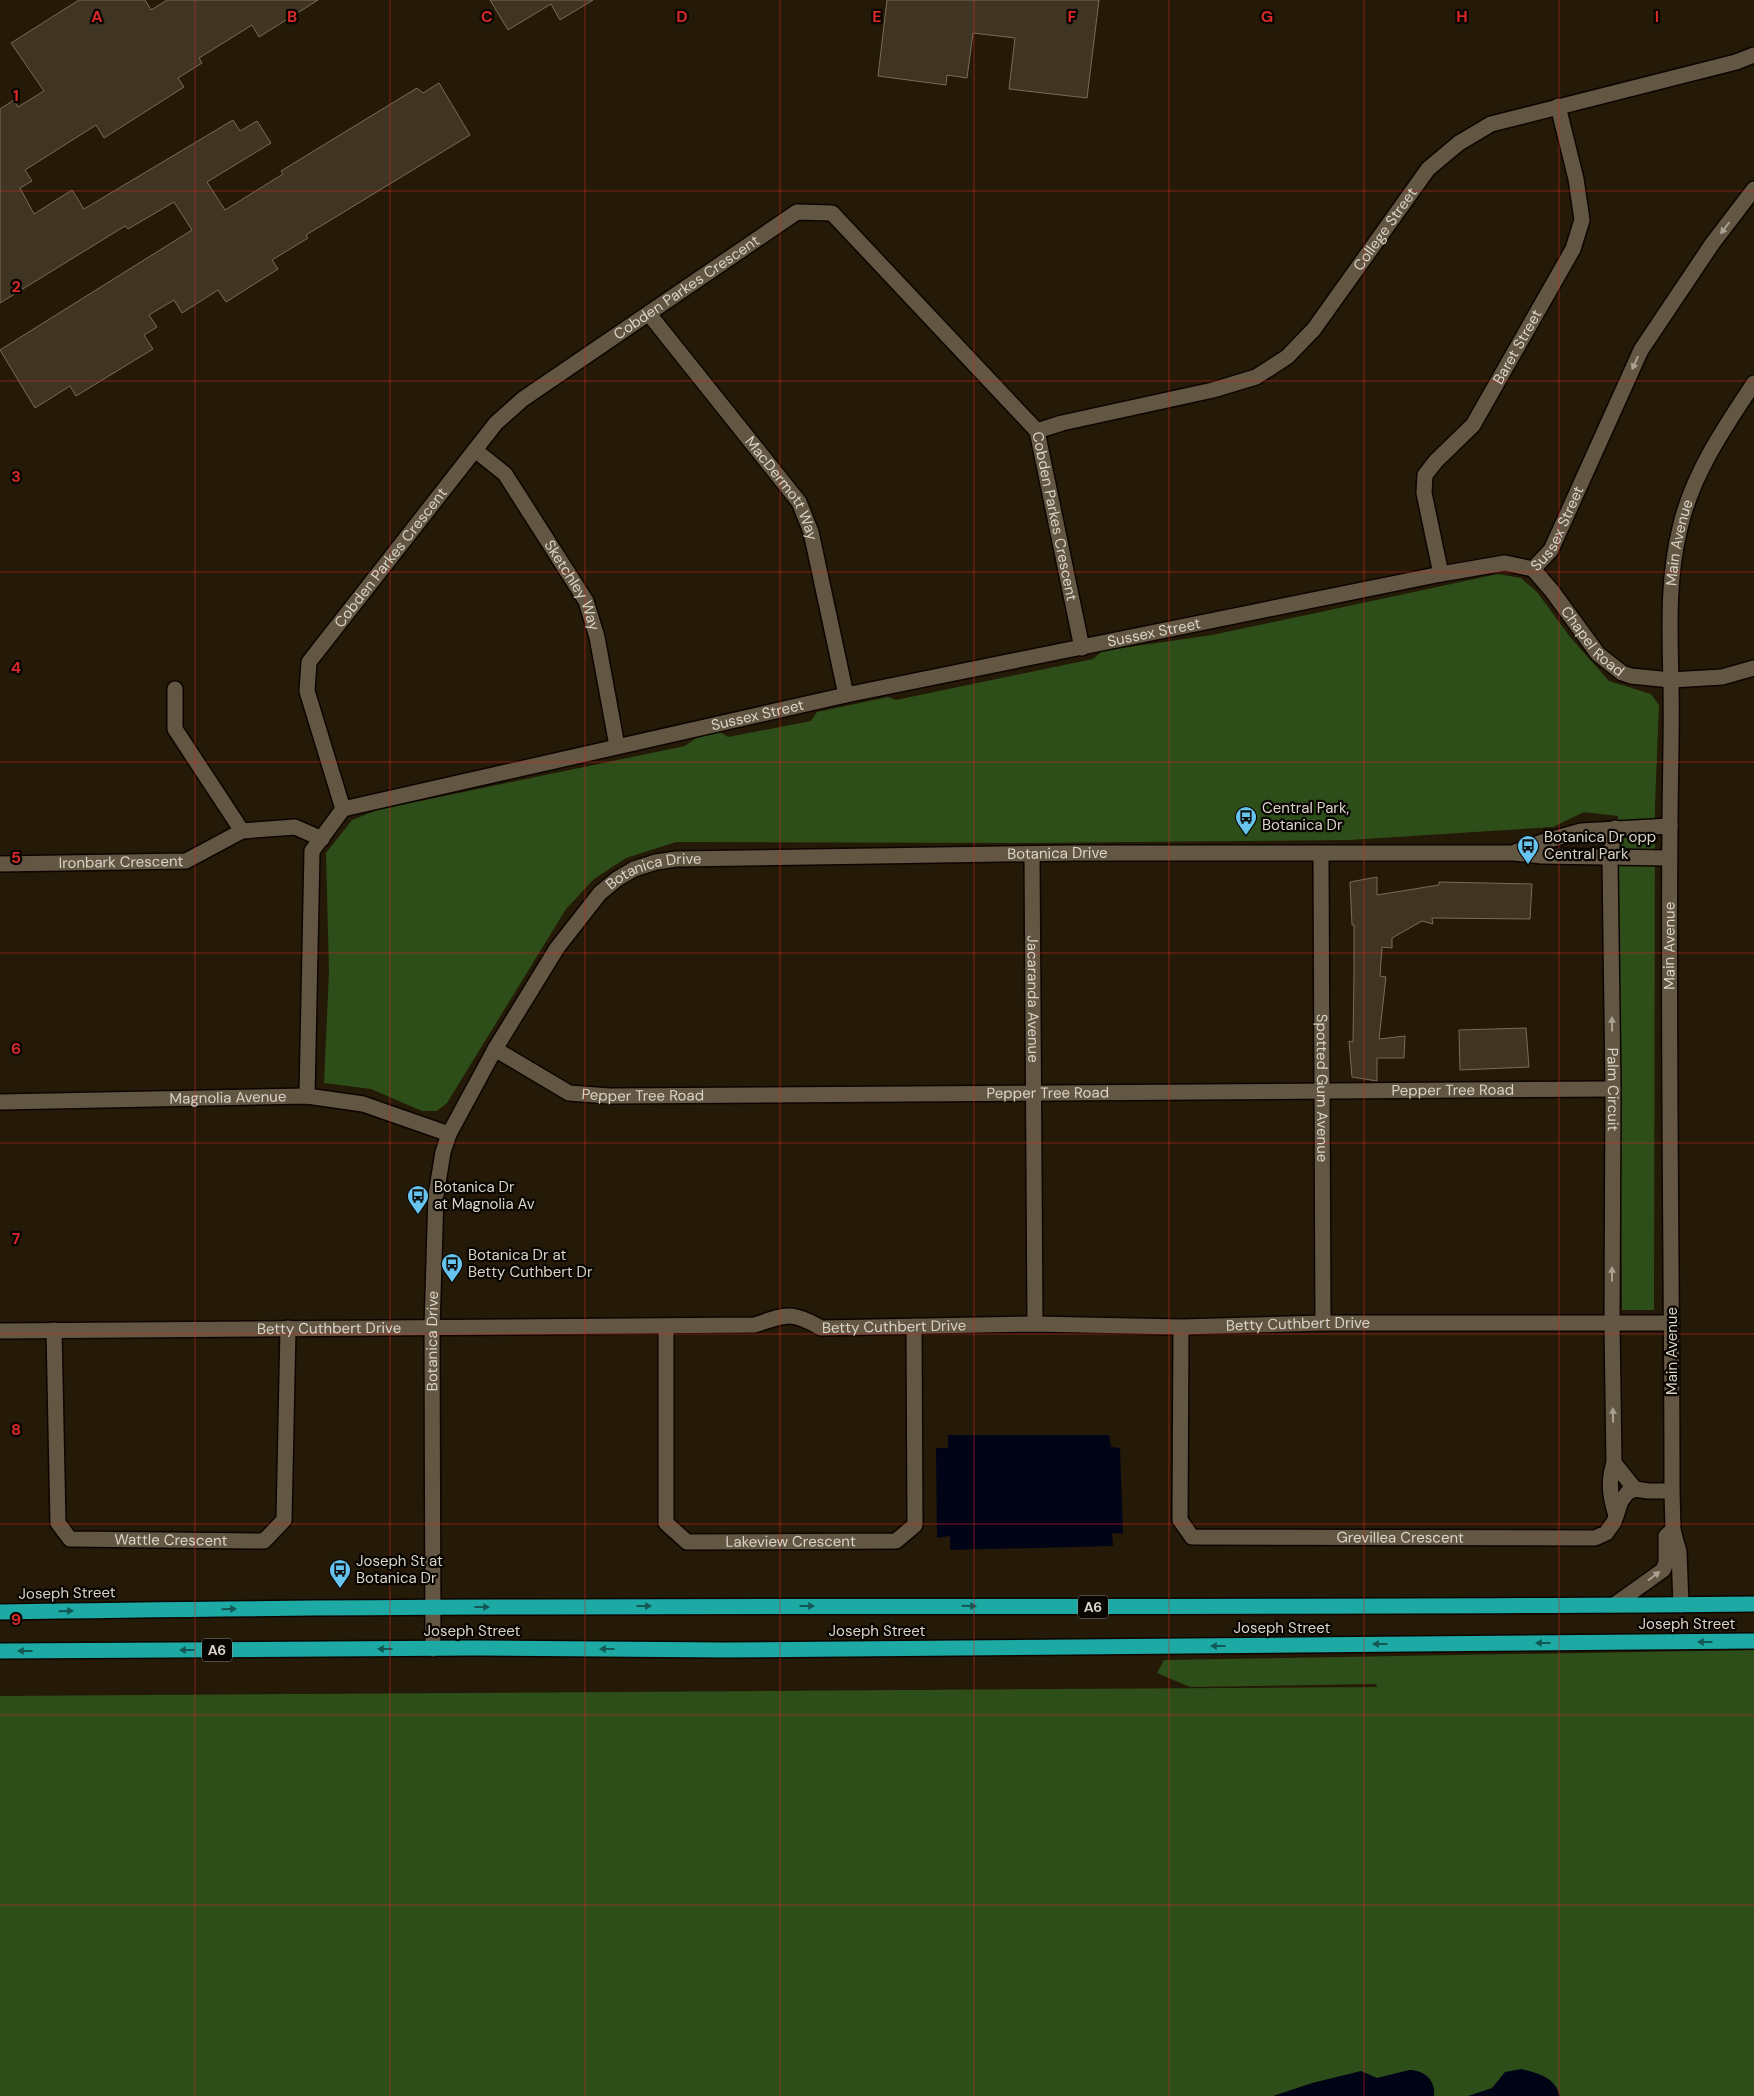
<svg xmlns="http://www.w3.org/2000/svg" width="1754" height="2096" font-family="'DM Sans',sans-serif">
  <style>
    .green { fill: #2d4e18 }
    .water { fill: #000416 }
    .building { fill: #403522; stroke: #786c58 }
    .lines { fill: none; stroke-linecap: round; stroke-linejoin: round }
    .minor-casing { stroke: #0d0500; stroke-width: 18 }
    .highway-casing { stroke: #0d0500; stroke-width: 18 }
    .minor { stroke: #635743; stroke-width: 15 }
    .highway { stroke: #1daaa5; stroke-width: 15 }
    .oneway { fill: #aaa193 }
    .oneway2 { fill: #135854 }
    .grid { fill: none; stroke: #d62828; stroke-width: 1; stroke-opacity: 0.55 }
    .labels { text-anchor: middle; stroke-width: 4.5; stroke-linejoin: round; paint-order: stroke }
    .shield { fill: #090602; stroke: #9b968d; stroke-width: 1 }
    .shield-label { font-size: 14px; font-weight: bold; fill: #dad3c8 }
    .street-label { font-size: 15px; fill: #dad3c8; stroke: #090602 }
    .poi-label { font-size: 15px; fill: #dad3c8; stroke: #090602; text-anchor: start }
    .grid-label { font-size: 16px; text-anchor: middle; font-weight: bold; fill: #d62828; stroke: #090602; stroke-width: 4.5; stroke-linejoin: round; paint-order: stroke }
  </style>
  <rect width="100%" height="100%" fill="#241a07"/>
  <path class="green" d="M1498,574l23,4 16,14 33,45 39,44 42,13 8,11 -4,100 -1,505h-32l-4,-494 -34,-4 -31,15 -204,13 -325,3 -348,-1 -50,16 -32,21 -28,30 -119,194 -10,8h-15l-51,-22 -47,-6 5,-111 -3,-119 26,-33 25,-10 308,-64 11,-8 24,-6 8,5 83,-16 6,-9 71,-15 8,3 197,-41 9,-8 110,-16z
    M1754,1650v446h-1754v-400l1377,-9 -1,-3 -186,3 -33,-14 7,-13z"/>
  <path class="water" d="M948,1435h161l2,12 9,1 3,86 -11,-1 1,13 -163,4v-14l-13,2 -1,-90h12z
    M1521,2069c17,4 34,8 39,27h-92l24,-8 13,-16z
    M1409,2070c15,0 27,10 25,26h-161l39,-13 49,-12 16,7z"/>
  <path class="building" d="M79,0h66l6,10 16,-10h151l-59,37 -7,-12 -53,33 3,5 -24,15 6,9 -80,51 -8,-13 -71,45 7,11 -12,7 14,26 38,-24 12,19 149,-89 7,11 17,-10 14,22 -64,39 18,28 58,-36 -2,-3 136,-83 6,5 16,-10 31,52 -164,100 2,3 -36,22 6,9 -52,33 -8,-12 -36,23 -8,-13 -25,15 8,12 -13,8 9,14 -77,47 -6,-10 -35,22 -35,-58 192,-120 -18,-28 -46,27 -3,-3 -125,77v-194l14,-9 4,7 26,-16 -33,-48z
    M490,0h103l-33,20 -9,-16 -43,26z
    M887,0h212l-12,98 -78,-9 6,-51 -42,-5 -6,45 -20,-3 -1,10 -68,-9z
    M1377,877v18l62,-10v-3l93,2 -2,35 -98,-1 1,6 -11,-3 -30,17v10l-10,-1 -2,29 6,1 -7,62 26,-3 -1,22h-27v23l-25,-4 -3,-36 4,1 1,-69v-48h-2l-2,-43z
    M1526,1028l3,39 -69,3 -1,-40z"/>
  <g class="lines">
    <g class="minor-casing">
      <g id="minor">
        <path id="s1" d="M649,314l150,188 12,30 35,163"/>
        <path id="s2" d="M1037,431l25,-8 151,-33 43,-13 31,-20 27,-28 114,-160 31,-26 32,-19 245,-62 18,-7"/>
        <path id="s3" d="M475,450l30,24 81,127 11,36 20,109"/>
        <path id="s4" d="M1533,569l18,-19 90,-200 71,-106 42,-55"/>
        <path id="s5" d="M1533,569l19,22 46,63 24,19 9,3 40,4 51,-3 32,-9"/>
        <path id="s6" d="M1441,574l-17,-81 1,-18 11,-14 37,-36 100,-176 9,-29 -6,-41 -18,-73"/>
        <path d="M175,689v40l67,102"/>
        <path id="s7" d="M343,809l-36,-118 2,-29 187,-239 27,-24 274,-187 35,1 205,218 45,217"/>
        <path id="s8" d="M343,809l503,-114 595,-121 64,-11 28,6"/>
        <path id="s9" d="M1615,828l-5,30 3,231 -1,234 2,140c-6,17 -4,35 2,52"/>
        <path d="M1515,852l27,-10 39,-11 89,-5"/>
        <path id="s10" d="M1032,854l3,470"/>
        <path id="s11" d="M1321,854l2,469"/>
        <path id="s12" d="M0,864l186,-3 56,-30 53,-4 27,12"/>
        <path id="s13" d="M495,1049l74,44 40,3 1004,-7"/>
        <path d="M307,1096l5,-245 31,-42"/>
        <path id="s14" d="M0,1102l307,-6 56,8 86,30"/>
        <path id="s15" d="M666,1326v197l21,19 209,-1 19,-16 -1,-199"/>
        <path id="s16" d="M1181,1327l-1,193 12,17 403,1 11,-5 8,-11 7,-21 7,-9 7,-3 13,2h24"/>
        <path id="s17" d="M54,1330l4,193 12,16 194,2 20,-21 4,-192"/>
        <path id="s18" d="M0,1331l755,-6c31,-11 37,-14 66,3l214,-4 146,3 142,-4h349"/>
        <path d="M1614,1463l21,26"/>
        <path d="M1614,1605l49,-35 3,-7v-27l7,-6"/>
        <path id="s19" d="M1681,1605l-2,-53 -6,-22 -1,-39c0,-221 -4,-443 -2,-663 0,-48 2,-95 1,-142 -1,-54 -4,-105 9,-158 12,-53 44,-100 74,-145"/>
        <path id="s20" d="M433,1649l-1,-322 4,-132 7,-43 6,-18 46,-85 62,-101 43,-55 17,-14 17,-10 22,-7 20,-3 398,-6h440l28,3 127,2"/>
      </g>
    </g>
    <g class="highway-casing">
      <path id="highway" d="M0,1612c585,-10 1169,-2 1754,-8
        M0,1651l475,-3 250,2 1029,-9"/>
    </g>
    <use href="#minor" class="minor"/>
    <use href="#highway" class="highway"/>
  </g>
  <defs><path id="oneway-solid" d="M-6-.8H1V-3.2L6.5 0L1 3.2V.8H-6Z" transform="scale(1.25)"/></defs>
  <g class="oneway">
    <use href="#oneway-solid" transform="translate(1725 228) rotate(127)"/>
    <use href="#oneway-solid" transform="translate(1635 363) rotate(114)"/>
    <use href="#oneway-solid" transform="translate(1612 1024) rotate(-91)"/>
    <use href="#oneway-solid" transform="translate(1612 1274) rotate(-90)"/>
    <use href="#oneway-solid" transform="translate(1613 1415) rotate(-91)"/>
    <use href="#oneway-solid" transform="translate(1654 1576) rotate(-37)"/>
  </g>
  <g class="oneway2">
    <use href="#oneway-solid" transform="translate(644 1606)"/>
    <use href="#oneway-solid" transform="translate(807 1606)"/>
    <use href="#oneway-solid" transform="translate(969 1606) rotate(1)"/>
    <use href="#oneway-solid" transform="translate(482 1607)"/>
    <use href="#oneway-solid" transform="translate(229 1609) rotate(-1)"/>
    <use href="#oneway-solid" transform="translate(66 1611) rotate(-1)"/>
    <use href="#oneway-solid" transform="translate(1705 1642) rotate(180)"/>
    <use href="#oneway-solid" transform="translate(1543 1643) rotate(180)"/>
    <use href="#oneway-solid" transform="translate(1380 1644) rotate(180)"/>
    <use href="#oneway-solid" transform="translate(1218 1646) rotate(180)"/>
    <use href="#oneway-solid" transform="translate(385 1649) rotate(180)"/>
    <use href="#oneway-solid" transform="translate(607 1649) rotate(-180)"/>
    <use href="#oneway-solid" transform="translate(187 1650) rotate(180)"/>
    <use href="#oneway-solid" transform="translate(25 1651) rotate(180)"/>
  </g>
  <path class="grid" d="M195,0v2096M390,0v2096M585,0v2096M780,0v2096M974,0v2096M1169,0v2096M1364,0v2096M1559,0v2096M0,191h1754M0,381h1754M0,572h1754M0,762h1754M0,953h1754M0,1143h1754M0,1334h1754M0,1524h1754M0,1715h1754M0,1905h1754"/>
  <defs>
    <g id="bus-pin" transform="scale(1.125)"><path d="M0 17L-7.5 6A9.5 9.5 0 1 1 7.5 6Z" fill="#66c4ef" stroke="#090602"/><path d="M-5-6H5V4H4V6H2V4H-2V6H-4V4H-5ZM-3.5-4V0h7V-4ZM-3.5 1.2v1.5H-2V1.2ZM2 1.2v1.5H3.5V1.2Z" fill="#111"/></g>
  </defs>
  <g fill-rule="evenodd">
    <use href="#bus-pin" x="1246" y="817"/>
    <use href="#bus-pin" x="1528" y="846"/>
    <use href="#bus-pin" x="418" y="1196"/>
    <use href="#bus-pin" x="452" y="1264"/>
    <use href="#bus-pin" x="340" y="1570"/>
  </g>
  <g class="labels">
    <g class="shield">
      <rect x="1078" y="1595.5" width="30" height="23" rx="4"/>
      <rect x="202" y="1638.5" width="30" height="23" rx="4"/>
    </g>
    <g class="shield-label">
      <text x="1093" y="1612">A6</text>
      <text x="217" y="1655">A6</text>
    </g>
    <g class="street-label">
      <text dy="5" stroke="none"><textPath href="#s2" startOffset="424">College Street</textPath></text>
      <text dy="5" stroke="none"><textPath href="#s7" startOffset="690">Cobden Parkes Crescent</textPath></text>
      <text dy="5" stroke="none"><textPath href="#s6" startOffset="260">Baret Street</textPath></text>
      <text dy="5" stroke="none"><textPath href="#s1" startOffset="220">MacDermott Way</textPath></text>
      <text dy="5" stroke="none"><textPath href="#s7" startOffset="1245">Cobden Parkes Crescent</textPath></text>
      <text dy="5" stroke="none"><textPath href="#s4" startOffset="48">Sussex Street</textPath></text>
      <text dy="5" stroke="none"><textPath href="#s19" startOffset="1064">Main Avenue</textPath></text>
      <text dy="5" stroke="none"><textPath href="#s7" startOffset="285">Cobden Parkes Crescent</textPath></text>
      <text dy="5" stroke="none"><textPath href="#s3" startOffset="169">Sketchley Way</textPath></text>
      <text dy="5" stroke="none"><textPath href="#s8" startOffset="830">Sussex Street</textPath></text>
      <text dy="5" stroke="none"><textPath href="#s5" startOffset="94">Chapel Road</textPath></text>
      <text dy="5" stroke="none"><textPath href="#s8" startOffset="425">Sussex Street</textPath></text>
      <text dy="5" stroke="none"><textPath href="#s20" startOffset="1268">Botanica Drive</textPath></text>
      <text dy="5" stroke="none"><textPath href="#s12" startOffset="121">Ironbark Crescent</textPath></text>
      <text dy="5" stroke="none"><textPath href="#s20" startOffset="862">Botanica Drive</textPath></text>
      <text dy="5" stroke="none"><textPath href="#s19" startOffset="660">Main Avenue</textPath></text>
      <text dy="5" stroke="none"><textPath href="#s10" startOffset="145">Jacaranda Avenue</textPath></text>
      <text dy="5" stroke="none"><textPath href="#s11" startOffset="234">Spotted Gum Avenue</textPath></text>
      <text dy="5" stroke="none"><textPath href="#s13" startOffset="970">Pepper Tree Road</textPath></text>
      <text dy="5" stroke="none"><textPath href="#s9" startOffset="262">Palm Circuit</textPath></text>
      <text dy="5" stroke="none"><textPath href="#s13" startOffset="160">Pepper Tree Road</textPath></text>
      <text dy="5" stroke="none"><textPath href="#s13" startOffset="565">Pepper Tree Road</textPath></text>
      <text dy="5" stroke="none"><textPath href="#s14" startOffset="228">Magnolia Avenue</textPath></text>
      <text dy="5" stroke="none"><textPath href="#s18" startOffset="1302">Betty Cuthbert Drive</textPath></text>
      <text dy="5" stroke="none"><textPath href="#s18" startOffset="898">Betty Cuthbert Drive</textPath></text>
      <text dy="5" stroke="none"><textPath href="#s18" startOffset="329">Betty Cuthbert Drive</textPath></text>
      <text dy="5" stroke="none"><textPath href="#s20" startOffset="308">Botanica Drive</textPath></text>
      <text transform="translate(1672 1351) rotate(-90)" y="5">Main Avenue</text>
      <text dy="5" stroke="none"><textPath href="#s16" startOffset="422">Grevillea Crescent</textPath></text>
      <text dy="5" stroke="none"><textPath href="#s17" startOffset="314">Wattle Crescent</textPath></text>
      <text dy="5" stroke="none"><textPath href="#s15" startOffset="329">Lakeview Crescent</textPath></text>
      <text transform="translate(67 1593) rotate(-1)" y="5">Joseph Street</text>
      <text x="1687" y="1629">Joseph Street</text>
      <text x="1282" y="1633">Joseph Street</text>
      <text x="472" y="1636">Joseph Street</text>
      <text x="877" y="1636">Joseph Street</text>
    </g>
    <g class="poi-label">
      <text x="1262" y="813">Central Park,<tspan x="1262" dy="17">Botanica Dr</tspan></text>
      <text x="1544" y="842">Botanica Dr opp<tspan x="1544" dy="17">Central Park</tspan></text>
      <text x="434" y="1192">Botanica Dr<tspan x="434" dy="17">at Magnolia Av</tspan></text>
      <text x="468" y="1260">Botanica Dr at<tspan x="468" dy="17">Betty Cuthbert Dr</tspan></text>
      <text x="356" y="1566">Joseph St at<tspan x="356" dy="17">Botanica Dr</tspan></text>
    </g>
  </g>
  <g class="grid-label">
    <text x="97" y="22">A</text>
    <text x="292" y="22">B</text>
    <text x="487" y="22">C</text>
    <text x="682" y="22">D</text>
    <text x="877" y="22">E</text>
    <text x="1072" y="22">F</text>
    <text x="1267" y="22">G</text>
    <text x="1462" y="22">H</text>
    <text x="1657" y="22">I</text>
    <text x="16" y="101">1</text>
    <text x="16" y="292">2</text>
    <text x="16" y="482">3</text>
    <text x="16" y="673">4</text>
    <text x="16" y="863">5</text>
    <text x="16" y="1054">6</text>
    <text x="16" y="1244">7</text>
    <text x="16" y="1435">8</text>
    <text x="16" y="1625">9</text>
  </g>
</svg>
